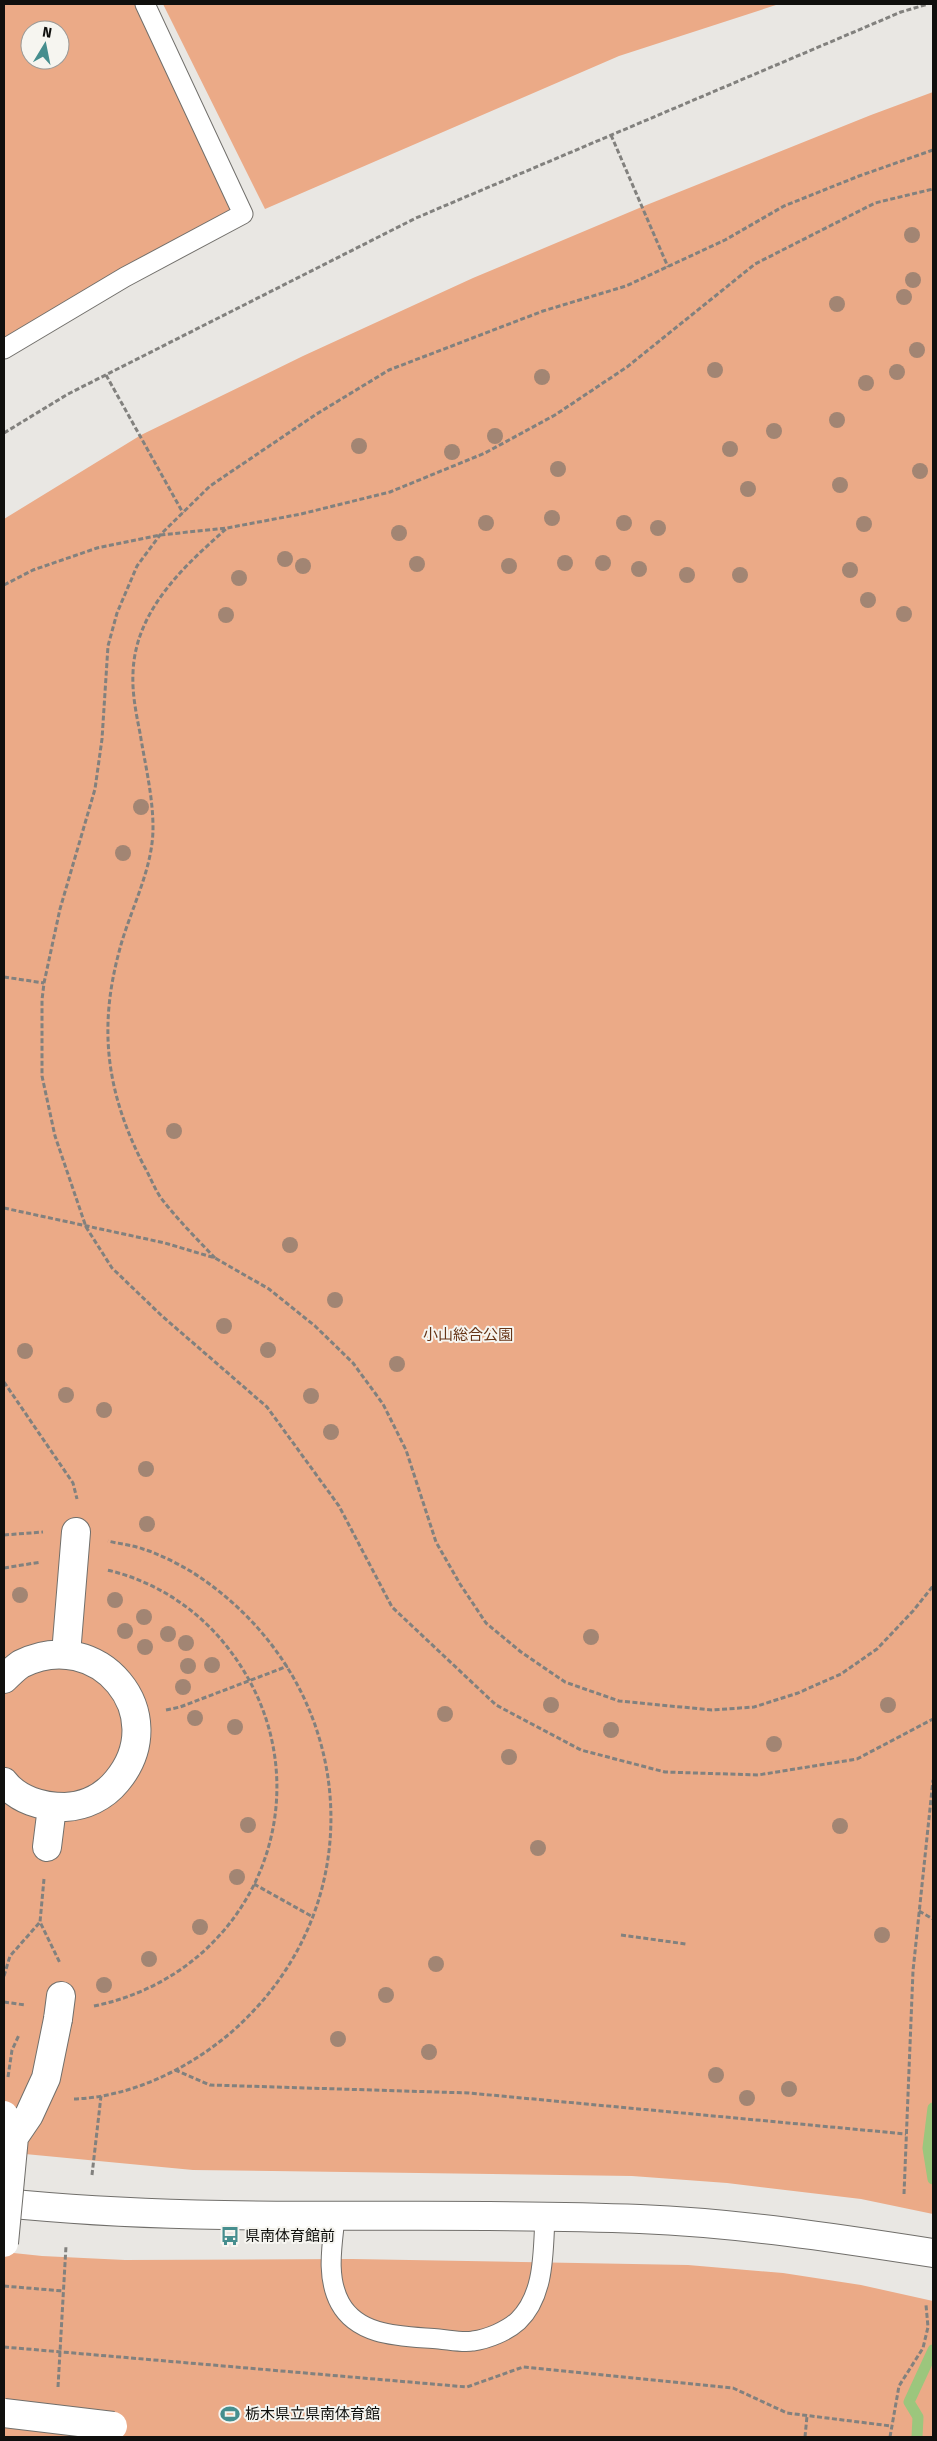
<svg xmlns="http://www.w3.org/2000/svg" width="937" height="2441" font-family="'Fira Sans','Noto Sans JP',sans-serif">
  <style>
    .green { fill: #ebaa87; fill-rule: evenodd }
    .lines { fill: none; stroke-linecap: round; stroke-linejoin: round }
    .stream { stroke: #9cc67d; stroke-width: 11 }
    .service-casing { stroke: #716f6b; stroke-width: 21 }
    .pedestrian-casing { stroke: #716f6b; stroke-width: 30 }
    .tertiary-casing { stroke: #716f6b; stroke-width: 30 }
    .path { stroke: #82817e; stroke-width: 3; stroke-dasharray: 5 2.5; stroke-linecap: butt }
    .service { stroke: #fff; stroke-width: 19 }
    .pedestrian { stroke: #fff; stroke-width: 28 }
    .tertiary { stroke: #fff; stroke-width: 28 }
    .pedestrian-bridge-casing { stroke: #716f6b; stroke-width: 30; stroke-linecap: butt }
    .pedestrian-bridge { stroke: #fff; stroke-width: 28 }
    .tree { fill: #a28573 }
    .labels { text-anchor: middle; stroke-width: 4; stroke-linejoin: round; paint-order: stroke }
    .park-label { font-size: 15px; fill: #673517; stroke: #f6f5f0 }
    .poi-label { font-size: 15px; fill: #10100e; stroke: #f6f5f0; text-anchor: start }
  </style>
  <rect width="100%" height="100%" fill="#e9e7e3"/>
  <path class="green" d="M4,4h141l98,210 -239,135zM30,30h30v30h-30z
    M163,4h616l-160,52 -354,153z
    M933,92v2122l-72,-15 -134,-16 -95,-7 -439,-6 -189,-18v-1633l137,-84 162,-79 170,-78 171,-72 227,-91z
    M4,2252l38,4 83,4 227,-1 336,6 95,8 78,12 72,16v136h-929z"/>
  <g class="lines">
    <path class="stream" d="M933,2108l-5,40 5,31
      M917,2437l1,-20 -9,-15 24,-52"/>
    <g class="service-casing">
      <path id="service" d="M4,349l121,-72 118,-63 -98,-210
        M335,2218c-3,28 -9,59 5,85 19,35 65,33 99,36 11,1 24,4 34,2 15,-2 34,-10 45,-20 27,-26 25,-69 27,-104"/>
    </g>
    <g class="pedestrian-casing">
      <path id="pedestrian" d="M66,1654l10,-122
        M4,1679c5,-5 11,-11 17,-15 77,-39 152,50 96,117 -13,16 -32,25 -52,26 -23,0 -47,-7 -61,-25
        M47,1847l5,-40
        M58,2019l3,-23"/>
    </g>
    <g class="tertiary-casing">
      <path id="tertiary" d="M4,2203c212,22 424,7 636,16 99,4 196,19 293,34"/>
    </g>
    <path class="path" d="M611,135l57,132
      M933,150l-74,26 -75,30 -59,34 -99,46 -83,25 -154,59 -74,45 -105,71 -50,49 -23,31 -20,47 -9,33 -6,93 -7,50 -35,120 -16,74 -2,17v76l13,60 31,91 26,41 50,48 105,91 72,99 53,101 104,98 85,45 84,22 93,3 99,-16 76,-40
      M106,375l77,138
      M4,433l64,-39 348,-176 485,-206 27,-8
      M4,585l29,-15 64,-22 63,-13 67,-7 74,-14 89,-22 95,-39 70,-38 72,-48 128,-103 120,-61 58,-14
      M4,977l40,6
      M4,1208l161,35 50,15 54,31 46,37 38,37 30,41 23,46 30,92 24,42 26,39 35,29 44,30 54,19 93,9 42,-3 44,-14 43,-19 36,-25 36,-38 20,-25
      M215,1258c-18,-19 -38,-39 -54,-60 -7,-10 -11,-22 -17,-32 -37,-72 -46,-136 -25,-214 10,-40 34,-82 34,-124 0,-32 -8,-64 -13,-95 -4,-20 -8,-40 -7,-60 2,-62 50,-106 93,-144
      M4,1382l69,101 4,16
      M4,1535l39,-3
      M4,1568l37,-6
      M166,1710l14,-3 108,-41
      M44,1879l-4,43 20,41
      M254,1884l59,33
      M919,1911l14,8
      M621,1935l65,9
      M4,1976l6,-20 30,-34
      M4,2002l21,3
      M94,2006c166,-34 239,-223 134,-358 -30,-39 -73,-67 -121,-78
      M175,2070l35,15 259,8 437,41
      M8,2077l4,-27 7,-15
      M74,2099c56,-2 112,-29 154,-64 149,-126 133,-347 -27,-457 -14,-10 -41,-24 -58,-29 -11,-4 -23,-5 -35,-8
      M92,2175l9,-79
      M904,2194l9,-223 20,-191
      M4,2286l59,5
      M4,2347l463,40 56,-20 210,21 54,25 104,13
      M58,2387l8,-141
      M805,2437l2,-21
      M890,2437l9,-51 24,-38 5,-21 -2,-22"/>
    <use href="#service" class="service"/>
    <use href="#pedestrian" class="pedestrian"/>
    <use href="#tertiary" class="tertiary"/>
    <g class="pedestrian-bridge-casing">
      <path id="pedestrian-bridge" d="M4,2115l10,22 -10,106
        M14,2137l15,-22 17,-37 12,-59
        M4,2413l109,13"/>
    </g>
    <use href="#pedestrian-bridge" class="pedestrian-bridge"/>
  </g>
  <g class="tree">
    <circle cx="912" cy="235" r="8"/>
    <circle cx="913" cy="280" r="8"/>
    <circle cx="904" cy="297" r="8"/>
    <circle cx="837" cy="304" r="8"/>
    <circle cx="917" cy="350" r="8"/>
    <circle cx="715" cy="370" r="8"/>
    <circle cx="897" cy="372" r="8"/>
    <circle cx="542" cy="377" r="8"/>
    <circle cx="866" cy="383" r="8"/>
    <circle cx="837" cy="420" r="8"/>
    <circle cx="774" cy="431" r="8"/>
    <circle cx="495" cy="436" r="8"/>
    <circle cx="359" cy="446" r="8"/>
    <circle cx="730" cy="449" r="8"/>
    <circle cx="452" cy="452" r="8"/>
    <circle cx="558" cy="469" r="8"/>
    <circle cx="920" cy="471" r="8"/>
    <circle cx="840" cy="485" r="8"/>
    <circle cx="748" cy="489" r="8"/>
    <circle cx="552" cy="518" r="8"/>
    <circle cx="486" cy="523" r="8"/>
    <circle cx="624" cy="523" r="8"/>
    <circle cx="864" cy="524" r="8"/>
    <circle cx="658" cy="528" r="8"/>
    <circle cx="399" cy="533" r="8"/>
    <circle cx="285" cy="559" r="8"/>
    <circle cx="565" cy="563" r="8"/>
    <circle cx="603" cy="563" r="8"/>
    <circle cx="417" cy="564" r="8"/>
    <circle cx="303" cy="566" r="8"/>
    <circle cx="509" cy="566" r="8"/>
    <circle cx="639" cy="569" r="8"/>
    <circle cx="850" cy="570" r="8"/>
    <circle cx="687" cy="575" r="8"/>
    <circle cx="740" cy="575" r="8"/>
    <circle cx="239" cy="578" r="8"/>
    <circle cx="868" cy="600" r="8"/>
    <circle cx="904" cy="614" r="8"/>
    <circle cx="226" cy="615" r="8"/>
    <circle cx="141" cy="807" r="8"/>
    <circle cx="123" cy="853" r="8"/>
    <circle cx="174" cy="1131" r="8"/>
    <circle cx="290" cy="1245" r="8"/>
    <circle cx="335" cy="1300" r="8"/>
    <circle cx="224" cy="1326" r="8"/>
    <circle cx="268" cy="1350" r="8"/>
    <circle cx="25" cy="1351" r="8"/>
    <circle cx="397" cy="1364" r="8"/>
    <circle cx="66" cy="1395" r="8"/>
    <circle cx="311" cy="1396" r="8"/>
    <circle cx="104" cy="1410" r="8"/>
    <circle cx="331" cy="1432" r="8"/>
    <circle cx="146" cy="1469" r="8"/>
    <circle cx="147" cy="1524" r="8"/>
    <circle cx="20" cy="1595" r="8"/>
    <circle cx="115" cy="1600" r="8"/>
    <circle cx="144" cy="1617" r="8"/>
    <circle cx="125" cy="1631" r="8"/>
    <circle cx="168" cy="1634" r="8"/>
    <circle cx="591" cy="1637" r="8"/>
    <circle cx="186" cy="1643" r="8"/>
    <circle cx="145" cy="1647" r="8"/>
    <circle cx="212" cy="1665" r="8"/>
    <circle cx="188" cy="1666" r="8"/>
    <circle cx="183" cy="1687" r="8"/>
    <circle cx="551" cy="1705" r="8"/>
    <circle cx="888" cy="1705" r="8"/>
    <circle cx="445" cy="1714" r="8"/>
    <circle cx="195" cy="1718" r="8"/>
    <circle cx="235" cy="1727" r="8"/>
    <circle cx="611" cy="1730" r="8"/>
    <circle cx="774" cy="1744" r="8"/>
    <circle cx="509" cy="1757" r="8"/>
    <circle cx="248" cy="1825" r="8"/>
    <circle cx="840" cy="1826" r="8"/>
    <circle cx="538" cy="1848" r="8"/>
    <circle cx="237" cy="1877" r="8"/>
    <circle cx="200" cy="1927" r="8"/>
    <circle cx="882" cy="1935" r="8"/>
    <circle cx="149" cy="1959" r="8"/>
    <circle cx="436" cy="1964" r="8"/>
    <circle cx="104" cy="1985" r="8"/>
    <circle cx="386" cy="1995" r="8"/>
    <circle cx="338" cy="2039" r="8"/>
    <circle cx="429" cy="2052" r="8"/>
    <circle cx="716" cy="2075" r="8"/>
    <circle cx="789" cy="2089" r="8"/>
    <circle cx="747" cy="2098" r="8"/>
  </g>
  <defs>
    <g id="bus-bare" transform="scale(1.5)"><path d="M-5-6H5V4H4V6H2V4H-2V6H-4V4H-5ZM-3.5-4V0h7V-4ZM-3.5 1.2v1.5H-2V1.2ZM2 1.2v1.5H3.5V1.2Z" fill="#468e8e" stroke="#f6f5f0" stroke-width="2.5" paint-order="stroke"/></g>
    <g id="stadium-bare" transform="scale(1.5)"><path d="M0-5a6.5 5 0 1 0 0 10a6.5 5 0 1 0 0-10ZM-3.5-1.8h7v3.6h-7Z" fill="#468e8e" stroke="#f6f5f0" stroke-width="2.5" paint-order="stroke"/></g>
  </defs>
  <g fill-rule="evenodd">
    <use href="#bus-bare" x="230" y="2236"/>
    <use href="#stadium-bare" x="230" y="2414"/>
  </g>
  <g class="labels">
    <g class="park-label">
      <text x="468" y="1340">小山総合公園</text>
    </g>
    <g class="poi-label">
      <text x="245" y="2241">県南体育館前</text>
      <text x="245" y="2419">栃木県立県南体育館</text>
    </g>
  </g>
  <rect width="937" height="2441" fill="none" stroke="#10100e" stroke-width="10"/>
  <g transform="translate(45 45) rotate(10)"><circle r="24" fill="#f6f5f0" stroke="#9a9996"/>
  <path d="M0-4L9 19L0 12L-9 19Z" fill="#468e8e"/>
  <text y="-8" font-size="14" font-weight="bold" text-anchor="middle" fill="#10100e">N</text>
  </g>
</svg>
